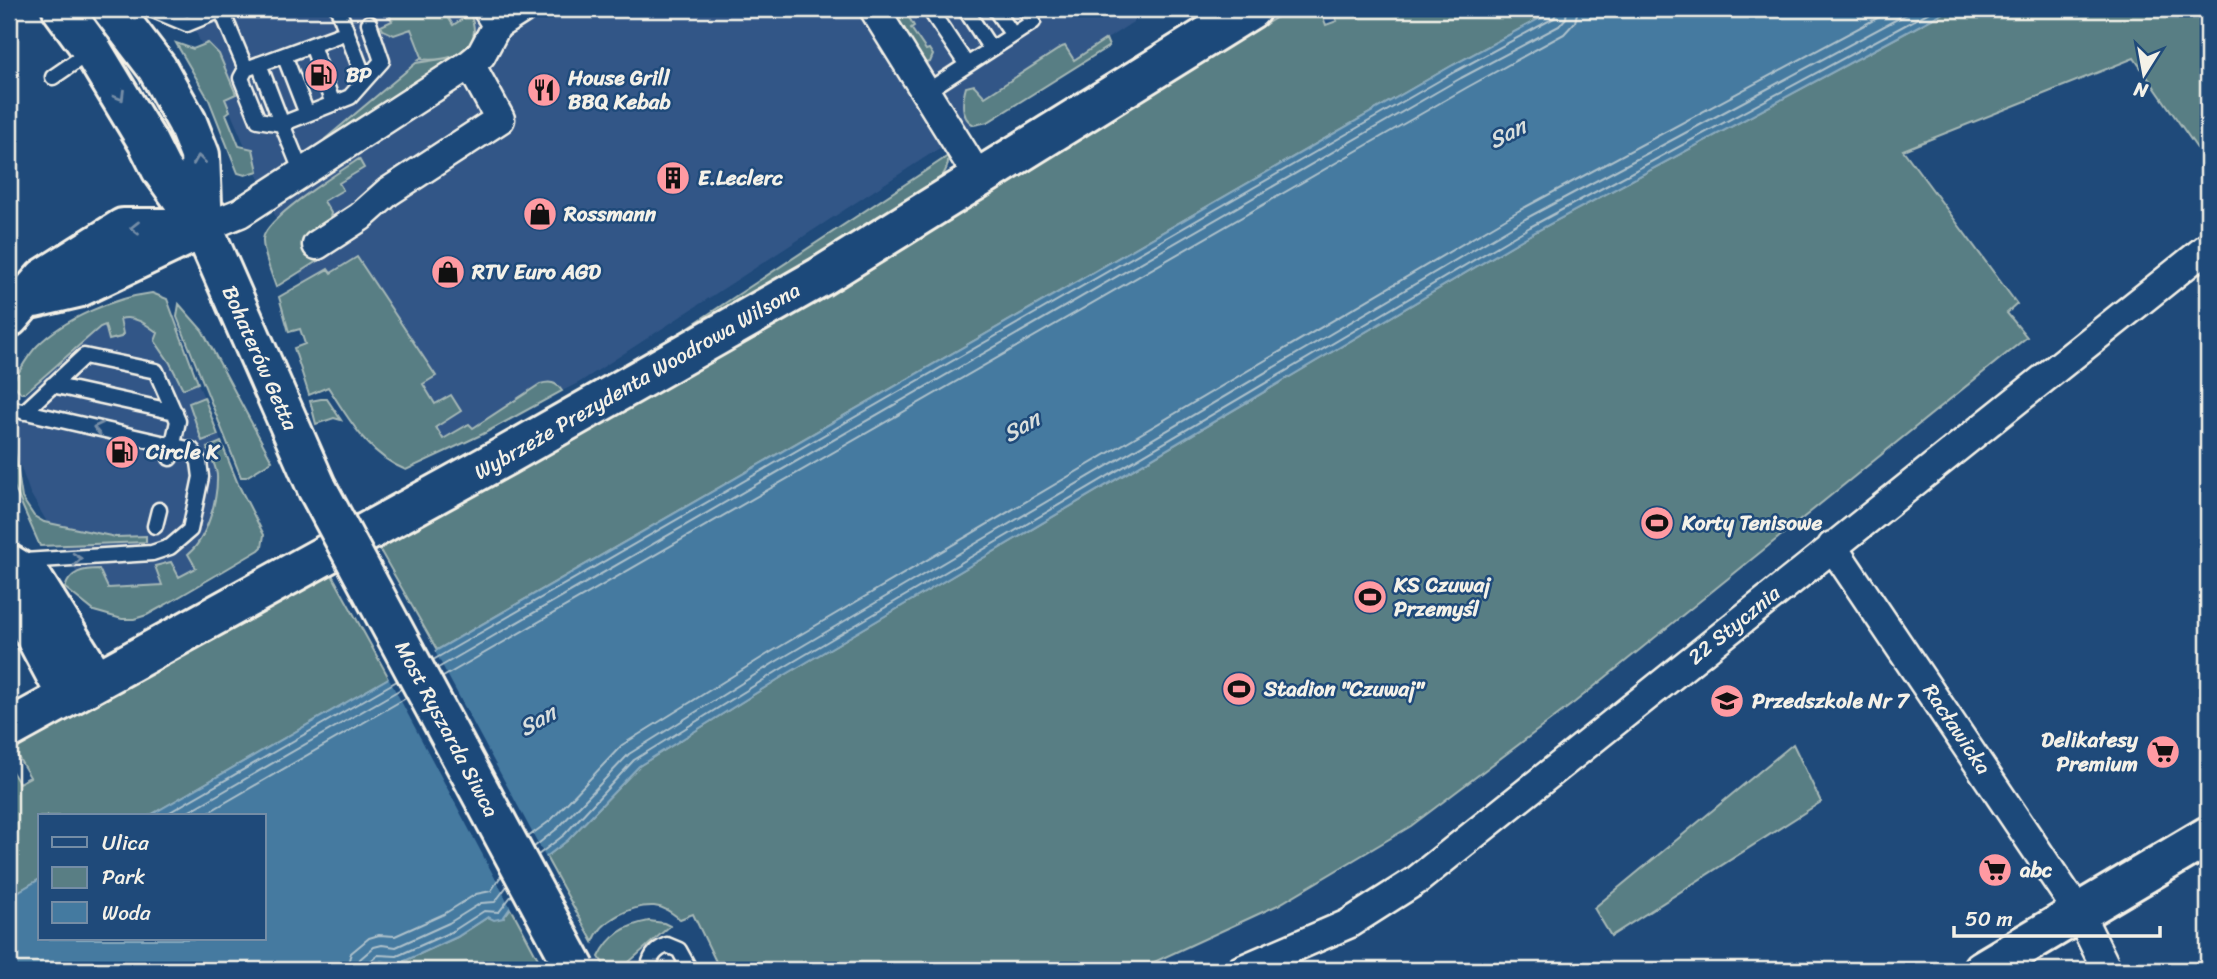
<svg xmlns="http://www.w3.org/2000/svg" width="2217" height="979" font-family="Sriracha,sans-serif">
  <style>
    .built { fill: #315687 }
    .green { fill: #597e84; stroke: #a6b8b6; stroke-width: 2 }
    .water { fill: #447aa0; stroke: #8aaabd; stroke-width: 2 }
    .pier { fill: #1f4a7a }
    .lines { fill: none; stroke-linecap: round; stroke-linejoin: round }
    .shore { stroke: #aec1cb; stroke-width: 2 }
    .lane-casing { stroke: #f4f1e8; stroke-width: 19 }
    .street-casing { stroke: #f4f1e8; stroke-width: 33 }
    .secondary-casing { stroke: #f4f1e8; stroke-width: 44 }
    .lane { stroke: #1f4a7a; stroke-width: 14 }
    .street { stroke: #1f4a7a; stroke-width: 28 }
    .secondary { stroke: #1f4a7a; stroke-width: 38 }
    .secondary-bridge-casing { stroke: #f4f1e8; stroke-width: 44; stroke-linecap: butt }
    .secondary-bridge { stroke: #1f4a7a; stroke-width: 38 }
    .oneway { stroke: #748da6 }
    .labels { text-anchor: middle; stroke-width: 5; stroke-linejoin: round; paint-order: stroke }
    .poi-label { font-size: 21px; font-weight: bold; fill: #f4f1e8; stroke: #1f4a7a; text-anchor: start }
    .street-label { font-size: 21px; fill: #f4f1e8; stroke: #1f4a7a }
    .water-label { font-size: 23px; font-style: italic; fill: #dadfdd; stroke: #1f4a7a }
  </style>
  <rect width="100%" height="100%" fill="#1f4a7a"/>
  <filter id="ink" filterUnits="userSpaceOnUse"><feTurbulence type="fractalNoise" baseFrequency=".0143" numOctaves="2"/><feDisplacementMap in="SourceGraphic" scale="14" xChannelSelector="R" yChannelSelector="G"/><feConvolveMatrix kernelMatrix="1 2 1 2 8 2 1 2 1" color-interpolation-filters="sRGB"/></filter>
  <g filter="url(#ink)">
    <path class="built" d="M186,9h967l-573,373 -148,74 -62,-20z
      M127,300h38l73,184 16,66 -86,46 -83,-9 -55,-94 -11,-31 -3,-35 8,-30z"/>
    <path class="green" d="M387,9h56l10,16 17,-11c16,37 -21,49 -51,45l3,-2 -11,-28 -17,6 -11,-5 -2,-4 11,-5z
      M890,9h14l10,17 -3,2 15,22 3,-1 4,6 -3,7 -5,1z
      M1290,9h30l6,16 11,-4 -5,-12h225l-104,56 -1016,585 -61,-107 480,-267z
      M1950,9h258v155l-74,-106 -231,92 114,154 -10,9 20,24 -452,365 -164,124 -133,79 -141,65h-417l-27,-56 -13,5c-8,-6 -15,-12 -26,-13 -23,-1 -53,14 -61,36l-47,-85 22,-17 71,-74 146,-91 748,-442z
      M1106,39l3,7 -121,76 -14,3c-14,-7 -12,-24 -8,-38l8,-2 11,12 77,-50 3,-1 9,14z
      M176,43l17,6 15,-6 11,11 17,40 -11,5 5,12 -4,3 13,32 14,3 5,22 -13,4 -7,-2 -29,-73z
      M461,56l-137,87 1,-4 91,-76z
      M948,156c2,19 -14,28 -27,39l-175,107 -130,73z
      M359,159l5,9 -25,15 4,7 -19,11 7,12 -2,9 -21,13 14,23 -46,29c-4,-12 -14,-36 -13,-48 2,-21 76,-67 96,-80z
      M357,257l79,119 -13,8 12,20 16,-9 10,16 -25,16 7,12 26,-15 4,4 67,-44c10,-3 16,-2 22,7l-79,43 -77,36c-38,-15 -57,-51 -78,-83l-19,8 -15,-47 11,-4 -5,-15 -11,3 -10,-35 49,-28 3,4z
      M152,293l15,6 31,84 -15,6 -13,-26 -15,-22 3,-8c-12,-9 -24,-18 -38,-14l3,15 -2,3 -12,3 -4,-15 -5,2 -75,66h-4l-9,-10c8,-12 15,-27 25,-37 28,-28 77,-48 115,-53z
      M179,304l23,26 70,131 -26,16h-5l-64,-160z
      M204,397l14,38 -16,6 -13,-38z
      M321,399h6l14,21 -7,-2 -18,6 -6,-23z
      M9,423l2,4 11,71 12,18 10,6 72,15 30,-1v6l-106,4 -29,-66 -2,-11z
      M221,442l17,42 26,51 -2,12 -3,3 -92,54 -20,11 -13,4h-12l-28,-8 -29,-23c5,-17 19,-19 34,-19l9,19 54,-3 -7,-19 16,-4 8,15 17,-9 -8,-14c19,-15 30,-55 29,-79 -1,-9 -6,-18 -10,-27z
      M331,573l58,105 -240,138h-109v63l-31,18v-130l10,16 11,-6 -18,-30z
      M1793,744l28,58 -210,134 -17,-28z
      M511,908l33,62h-175l12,-9 17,3 59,-27 31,-20 15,1z
      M649,921l15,2 6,3 -50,44h-13l-8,-13c10,-22 27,-32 50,-36z"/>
    <path class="water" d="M1557,9h393l-417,224 -748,442 -146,91 -71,74 -22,17 -43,61 -9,2 -6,-3 -31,20 -59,27 -17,-3 -12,9h-360v-73l31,-18v60h224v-123h-115l1304,-751z"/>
    <path class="pier" d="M433,648l114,212 -34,52 -126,-237z"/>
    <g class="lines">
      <path class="shore" d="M433,660l1023,-589 98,-53 4,-9
        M438,668l1023,-590 98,-52 7,-8 1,-9
        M443,677l1023,-589 98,-54 11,-12 3,-13
        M163,816l234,-135
        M181,816l220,-127
        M202,816l204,-118
        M528,837l23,-17 71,-75 149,-93 749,-442 374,-201
        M534,847l24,-19 71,-74 148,-93 748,-442 391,-210
        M538,855l26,-20 70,-75 147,-91 749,-442 405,-218
        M346,970l5,-17 18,-15 10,-3 16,1 49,-22 32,-20 15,-3 10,-15
        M357,970l3,-11 14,-12 8,-2 14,2 53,-24 32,-20 14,-1 12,-16
        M366,970l2,-7 10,-8 19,1 56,-25 31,-20 15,1 13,-17"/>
      <g class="lane-casing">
        <path id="lane" d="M151,9l36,15 34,-14
          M221,9l25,60 101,-37
          M932,9v4l35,52
          M965,9l26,40
          M995,9l18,26
          M312,45l21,59
          M284,55l23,59
          M259,64l23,60
          M246,69l-5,9 17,42 24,4
          M53,77l38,-26
          M365,80l17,-19 -13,-38
          M927,91l106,-69 -8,-13
          M302,173l-20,-49 68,-27 15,-17 -27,-71
          M52,385l123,27
          M9,408l183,42 7,12 2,15 -11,53 -20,17 -18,6 -128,8
          M24,412l60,-56 72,15 22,50 -8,37
          M155,526l4,-16
          M649,970c0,-13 6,-20 18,-25l12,5 11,20"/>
      </g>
      <g class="street-casing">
        <path id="street" d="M487,9l10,16 25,-16
          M874,9l105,169
          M203,228l37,-15 230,-149 11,-9 16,-30
          M317,245l43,-28 28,-25 112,-73 -30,-55
          M1832,546l247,367 28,57
          M1241,970l107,-46 69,-44 791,-633"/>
      </g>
      <g class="secondary-casing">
        <path id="secondary" d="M62,9l30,41 55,91 14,28 42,59 114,260
          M112,9l45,59 30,54 13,33 3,73
          M34,298l43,-10 118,-56
          M9,318l35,-40 79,-50h80
          M9,564l23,14 64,102
          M9,587l58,109
          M9,729l496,-273 315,-179 431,-268
          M1982,970l226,-134"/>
      </g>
      <use href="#lane" class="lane"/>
      <use href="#street" class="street"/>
      <use href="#secondary" class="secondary"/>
      <g class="secondary-bridge-casing">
        <path id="secondary-bridge" d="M317,488l259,482"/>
      </g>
      <use href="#secondary-bridge" class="secondary-bridge"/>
    </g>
    <defs><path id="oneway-chevron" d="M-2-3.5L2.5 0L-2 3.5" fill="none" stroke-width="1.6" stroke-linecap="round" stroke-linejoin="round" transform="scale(1.75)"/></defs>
    <g class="oneway">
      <use href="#oneway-chevron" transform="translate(120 96) rotate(59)"/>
      <use href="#oneway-chevron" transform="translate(199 160) rotate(-98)"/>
      <use href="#oneway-chevron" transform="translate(135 228) rotate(180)"/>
      <use href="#oneway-chevron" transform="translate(98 428) rotate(-167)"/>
      <use href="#oneway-chevron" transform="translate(77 559) rotate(-4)"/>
    </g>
  </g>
  <defs>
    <g id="fuel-disc" transform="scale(1.75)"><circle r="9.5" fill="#ff9aa2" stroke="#1f4a7a"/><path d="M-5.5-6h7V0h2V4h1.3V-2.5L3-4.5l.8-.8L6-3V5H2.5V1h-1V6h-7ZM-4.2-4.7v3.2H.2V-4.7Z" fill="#111"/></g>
    <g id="restaurant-disc" transform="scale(1.75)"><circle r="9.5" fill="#ff9aa2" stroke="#1f4a7a"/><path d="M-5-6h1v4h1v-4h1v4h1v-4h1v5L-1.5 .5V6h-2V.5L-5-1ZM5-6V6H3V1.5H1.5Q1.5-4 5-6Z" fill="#111"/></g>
    <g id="building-disc" transform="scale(1.75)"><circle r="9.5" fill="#ff9aa2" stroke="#1f4a7a"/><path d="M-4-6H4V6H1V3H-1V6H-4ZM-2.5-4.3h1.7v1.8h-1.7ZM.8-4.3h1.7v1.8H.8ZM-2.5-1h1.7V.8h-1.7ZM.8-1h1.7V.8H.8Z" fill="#111"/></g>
    <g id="shop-disc" transform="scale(1.75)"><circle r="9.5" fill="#ff9aa2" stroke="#1f4a7a"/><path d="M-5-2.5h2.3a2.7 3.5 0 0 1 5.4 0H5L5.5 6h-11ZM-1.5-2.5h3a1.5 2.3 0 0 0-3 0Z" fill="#111"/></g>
    <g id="stadium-disc" transform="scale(1.75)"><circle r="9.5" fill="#ff9aa2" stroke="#1f4a7a"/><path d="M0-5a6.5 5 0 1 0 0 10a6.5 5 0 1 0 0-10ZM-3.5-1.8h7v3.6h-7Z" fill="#111"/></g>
    <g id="school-disc" transform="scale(1.75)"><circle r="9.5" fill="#ff9aa2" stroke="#1f4a7a"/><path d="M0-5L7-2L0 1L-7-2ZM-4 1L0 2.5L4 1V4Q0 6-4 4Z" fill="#111"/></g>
    <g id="supermarket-disc" transform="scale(1.75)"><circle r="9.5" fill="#ff9aa2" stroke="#1f4a7a"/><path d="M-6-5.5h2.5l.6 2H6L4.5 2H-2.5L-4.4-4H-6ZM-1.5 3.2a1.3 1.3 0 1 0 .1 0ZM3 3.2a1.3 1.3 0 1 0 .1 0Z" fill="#111"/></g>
  </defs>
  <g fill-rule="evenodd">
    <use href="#fuel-disc" x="321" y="75"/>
    <use href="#restaurant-disc" x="544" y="90"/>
    <use href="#building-disc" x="673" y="178"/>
    <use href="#shop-disc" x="540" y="214"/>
    <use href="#shop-disc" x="448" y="272"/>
    <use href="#fuel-disc" x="122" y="452"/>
    <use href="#stadium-disc" x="1657" y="523"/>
    <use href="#stadium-disc" x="1370" y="597"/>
    <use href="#stadium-disc" x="1239" y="689"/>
    <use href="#school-disc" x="1727" y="701"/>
    <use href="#supermarket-disc" x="2163" y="752"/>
    <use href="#supermarket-disc" x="1995" y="870"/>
  </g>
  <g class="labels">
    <g class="poi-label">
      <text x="346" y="82">BP</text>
      <text x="568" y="85">House Grill<tspan x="568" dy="24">BBQ Kebab</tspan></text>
      <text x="698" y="185">E.Leclerc</text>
      <text x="564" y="221">Rossmann</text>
      <text x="472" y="279">RTV Euro AGD</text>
      <text x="146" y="459">Circle K</text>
      <text x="1682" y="530">Korty Tenisowe</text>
      <text x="1394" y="592">KS Czuwaj<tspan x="1394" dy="24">Przemyśl</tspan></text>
      <text x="1264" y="696">Stadion "Czuwaj"</text>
      <text x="1752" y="708">Przedszkole Nr 7</text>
      <text x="2138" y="747" text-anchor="end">Delikatesy<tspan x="2138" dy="24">Premium</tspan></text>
      <text x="2020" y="877">abc</text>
    </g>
    <g class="street-label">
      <text transform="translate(260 358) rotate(66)" y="7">Bohaterów Getta</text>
      <text transform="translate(637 381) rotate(-30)" y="7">Wybrzeże Prezydenta Woodrowa Wilsona</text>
      <text transform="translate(1734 625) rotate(-39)" y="7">22 Stycznia</text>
      <text transform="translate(447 729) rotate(62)" y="7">Most Ryszarda Siwca</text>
      <text transform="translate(1957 729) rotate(56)" y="7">Racławicka</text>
    </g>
    <g class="water-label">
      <text transform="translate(1507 133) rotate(-28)" y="8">San</text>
      <text transform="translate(1021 426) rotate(-31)" y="8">San</text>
      <text transform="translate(537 720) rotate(-31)" y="8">San</text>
    </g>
  </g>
  <rect width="2217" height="979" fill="none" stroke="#1f4a7a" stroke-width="35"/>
  <rect x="18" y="18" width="2182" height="944" fill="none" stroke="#f4f1e8" stroke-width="2.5" filter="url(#ink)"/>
  <rect x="38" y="814" width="228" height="126" fill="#1f4a7a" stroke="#748da6" stroke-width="2"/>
  <rect x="52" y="837" width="35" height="10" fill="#1f4a7a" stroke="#748da6" stroke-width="2"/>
  <text x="102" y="850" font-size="21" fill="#f4f1e8">Ulica</text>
  <rect x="52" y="867" width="35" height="21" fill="#597e84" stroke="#748da6" stroke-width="2"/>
  <text x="102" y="884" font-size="21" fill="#f4f1e8">Park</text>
  <rect x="52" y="902" width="35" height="21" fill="#447aa0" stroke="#748da6" stroke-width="2"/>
  <text x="102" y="920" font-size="21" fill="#f4f1e8">Woda</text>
  <g transform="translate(2144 74) rotate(191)" stroke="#1f4a7a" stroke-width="5" paint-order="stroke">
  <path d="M0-5L12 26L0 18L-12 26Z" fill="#f4f1e8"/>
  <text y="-10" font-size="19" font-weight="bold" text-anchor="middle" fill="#f4f1e8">N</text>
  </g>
  <path d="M1954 926v10h206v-10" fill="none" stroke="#f4f1e8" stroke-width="3.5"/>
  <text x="1965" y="926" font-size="21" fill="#f4f1e8" stroke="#1f4a7a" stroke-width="5" paint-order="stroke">50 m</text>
</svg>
